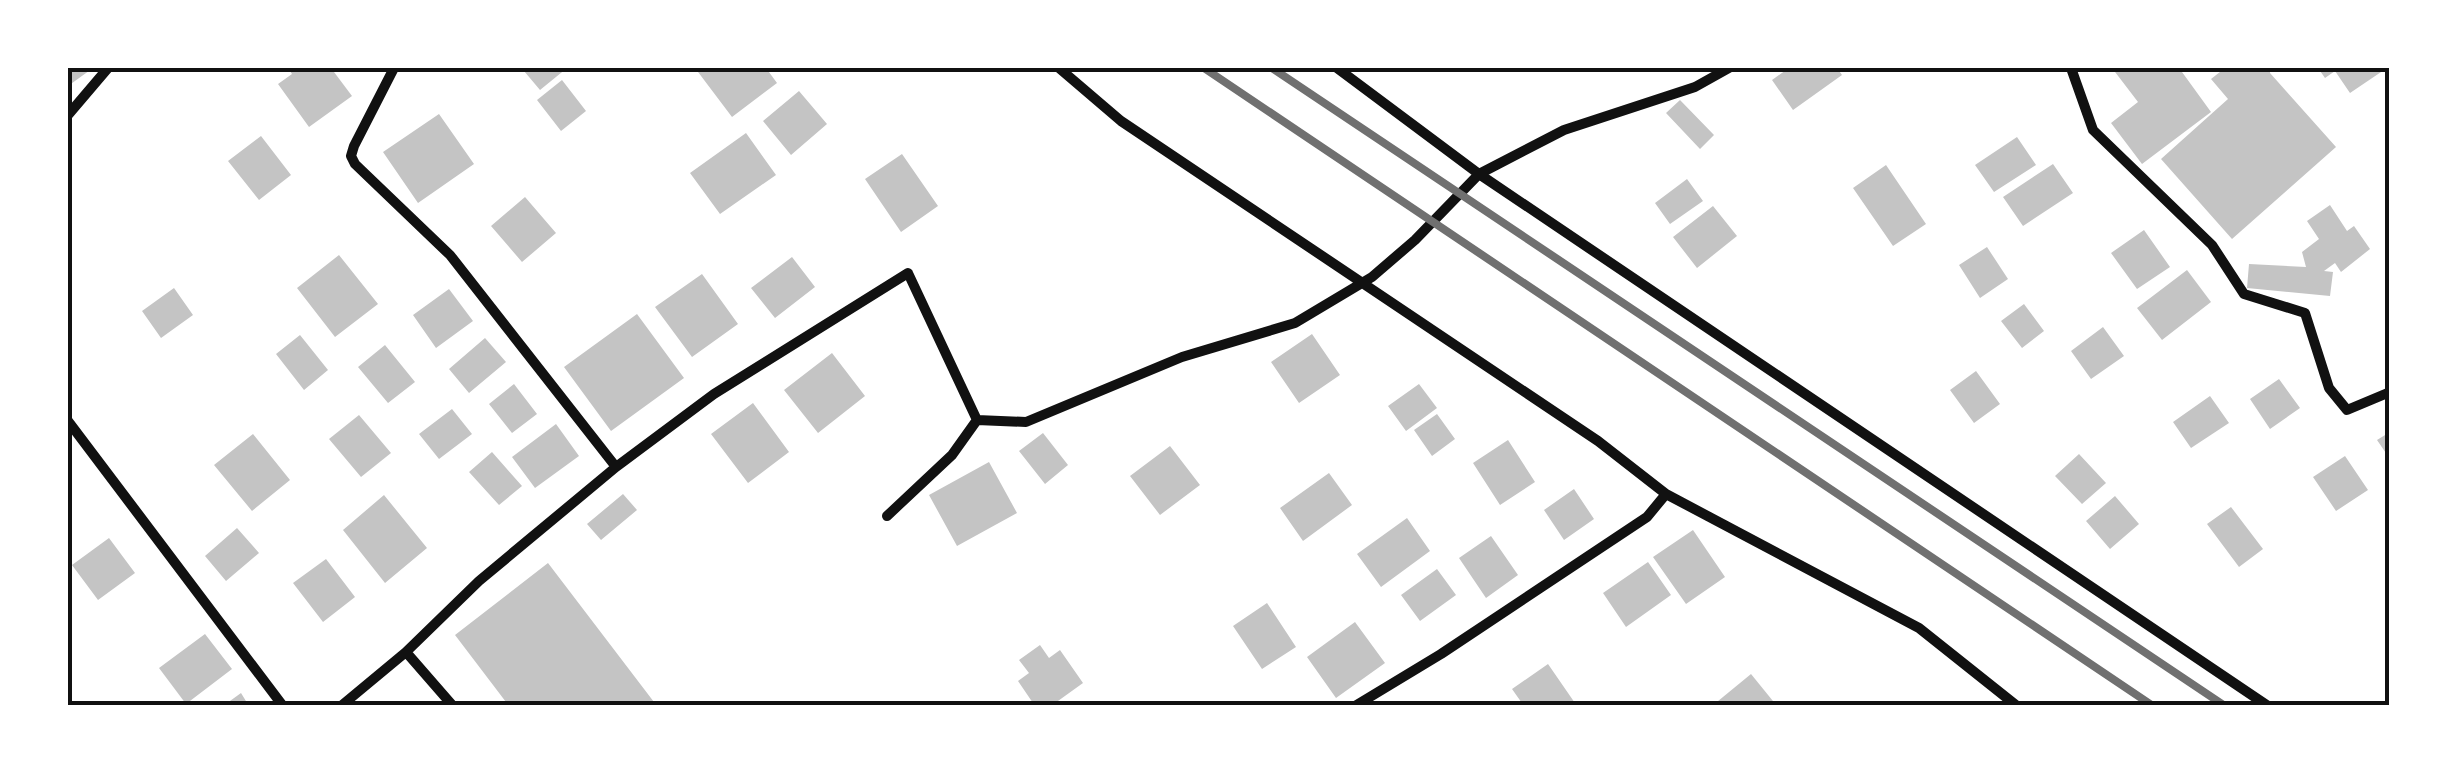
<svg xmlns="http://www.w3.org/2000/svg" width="2457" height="773" font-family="Karla,sans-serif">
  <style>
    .building { fill: #c4c4c4 }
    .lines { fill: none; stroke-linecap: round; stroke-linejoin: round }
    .minor { stroke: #111; stroke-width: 10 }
    .rail { stroke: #707070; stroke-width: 8 }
    .neatline { fill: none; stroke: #111; stroke-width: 4 }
  </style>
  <rect width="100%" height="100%" fill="#fff"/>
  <path class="building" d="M68,68h25l-25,18z
    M288,68h43l21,28 -43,31 -31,-43 14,-10z
    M528,68h39l-27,22 -16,-19z
    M695,68h71l11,15 -45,34z
    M1789,68h48l5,7 -49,35 -21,-30z
    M2112,68h76l-6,4 29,40 -69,52 -31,-41 27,-21z
    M2225,68h45v5l66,74 -104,92 -71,-80 67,-60 -17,-20z
    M2318,68h69l-37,25 -15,-22 -10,7z
    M562,80l24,31 -25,20 -24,-31z
    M799,91l28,33 -36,31 -28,-34z
    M1680,100l34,35 -14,14 -34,-36z
    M439,114l35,50 -56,39 -35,-51z
    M746,133l30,42 -56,39 -30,-41z
    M261,136l30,39 -32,25 -31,-39z
    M2017,137l19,28 -42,27 -19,-27z
    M902,154l36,52 -37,26 -36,-53z
    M2053,164l20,29 -50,33 -20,-29z
    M1886,165l40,59 -33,22 -40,-58z
    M1687,179l16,22 -33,23 -15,-21z
    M525,197l31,36 -34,29 -31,-36z
    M2330,205l17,26 7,-5 16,23 -29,23 -6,-9 -11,8 9,1 -3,24 -83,-8 2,-24 57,3 -4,-15 17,-13 -12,-18z
    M1713,206l24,30 -40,32 -24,-31z
    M2144,230l26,37 -33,22 -26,-36z
    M1987,247l21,32 -28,19 -21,-33z
    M339,255l39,49 -43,33 -38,-49z
    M792,257l23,30 -40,31 -24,-30z
    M2187,270l24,32 -49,38 -25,-32z
    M702,274l36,50 -46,33 -37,-50z
    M174,288l19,27 -32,23 -19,-27z
    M449,289l24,32 -37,27 -23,-33z
    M2024,304l20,27 -22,17 -21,-27z
    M637,314l47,64 -73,53 -47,-64z
    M2103,327l21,29 -33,23 -20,-28z
    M1312,334l28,41 -41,28 -28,-41z
    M300,335l28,35 -24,20 -28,-36z
    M485,338l21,24 -37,31 -20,-24z
    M385,345l30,37 -27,21 -30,-36z
    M832,353l33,43 -47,37 -34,-43z
    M1976,371l24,33 -26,19 -24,-33z
    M2279,379l21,29 -30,21 -20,-30z
    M514,384l23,30 -25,19 -23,-29z
    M1419,384l18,24 -31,23 -18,-25z
    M2210,396l19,27 -38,25 -18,-26z
    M753,403l36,49 -41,31 -37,-49z
    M452,409l20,25 -33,25 -20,-25z
    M1437,414l18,25 -23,17 -18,-26z
    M359,415l32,38 -30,24 -32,-38z
    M556,424l23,32 -44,32 -23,-31z
    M2390,432v27l-13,-19z
    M1043,433l25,32 -23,19 -26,-33z
    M253,434l37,46 -38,31 -38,-46z
    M1508,440l27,42 -35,23 -27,-42z
    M1170,446l30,39 -40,30 -30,-39z
    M492,452l30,34 -23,19 -30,-33z
    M2079,454l27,29 -24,21 -27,-28z
    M2345,456l23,34 -32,21 -23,-34z
    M989,462l28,51 -60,33 -28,-51z
    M1329,473l23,32 -49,36 -23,-33z
    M1574,489l20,30 -30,21 -20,-30z
    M623,494l14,16 -36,30 -14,-16z
    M384,495l43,53 -42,35 -42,-53z
    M2115,496l24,28 -29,25 -24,-28z
    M2231,507l32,42 -24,18 -32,-43z
    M1407,518l23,33 -49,36 -24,-33z
    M237,528l22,25 -33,28 -21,-25z
    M1693,530l32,47 -39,27 -33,-47z
    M1491,536l27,39 -32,23 -27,-40z
    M109,538l26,35 -37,27 -26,-35z
    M326,559l29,38 -32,25 -30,-39z
    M1648,562l23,33 -45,32 -23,-34z
    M548,563l109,143h-148l-54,-71z
    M1437,569l19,26 -36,26 -19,-26z
    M1267,603l29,44 -34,22 -29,-43z
    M1355,622l30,41 -49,35 -29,-41z
    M205,634l27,35 -46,35 -27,-36z
    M1040,645l9,13 11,-8 23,33 -32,23h-16l-17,-25 11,-8 -10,-13z
    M1548,664l29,42h-53l-12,-17z
    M1751,674l26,32h-65z
    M241,693l8,13h-26z"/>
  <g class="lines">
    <path class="minor" d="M394,68l-40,78 -3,10 4,8 95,91 166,212
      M1059,68l62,53 477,320 68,53 253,134 98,78
      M1337,68l142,106 789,532
      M2071,68l22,62 119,115 32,49 61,19 24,75 18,22 43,-18
      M68,115l40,-47
      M68,421l215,285
      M887,516l65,-61 25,-35
      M406,652l47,54
      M341,706l65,-54 73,-71 137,-114 98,-73 194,-121 69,147 49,2 156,-65 113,-34 77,-46 43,-37 64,-66 85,-44 131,-43 34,-19
      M1355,706l86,-52 206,-137 19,-23"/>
    <path class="rail" d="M1204,68l949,638
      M1272,68l953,638"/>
  </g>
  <rect width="2457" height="773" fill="none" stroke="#ffffff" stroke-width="140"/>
  <rect x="70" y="70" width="2317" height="633" class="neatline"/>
</svg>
